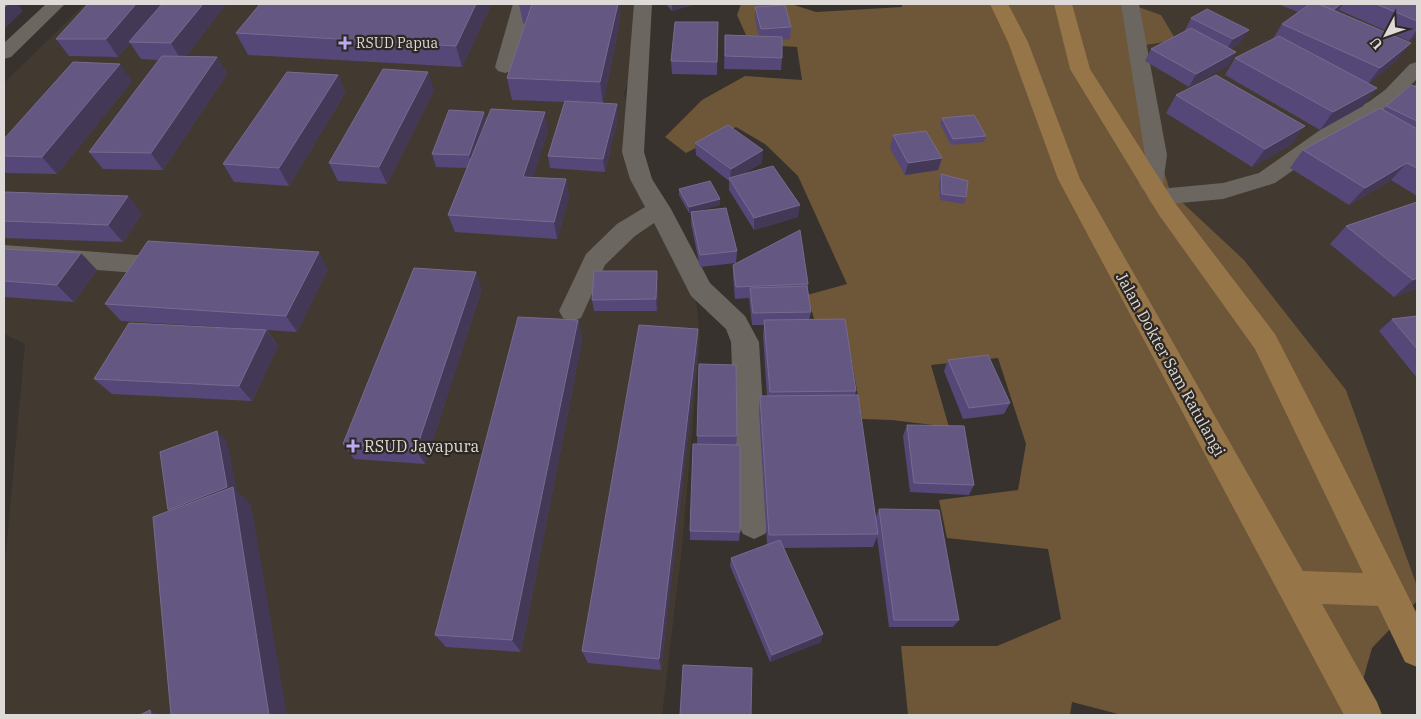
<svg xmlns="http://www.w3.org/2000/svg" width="1421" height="719" font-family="'IBM Plex Serif',serif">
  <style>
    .built { fill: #423a30 }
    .green { fill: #6e5638 }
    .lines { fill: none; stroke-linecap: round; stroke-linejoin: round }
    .minor { fill: #6b6660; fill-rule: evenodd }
    .major { fill: #967548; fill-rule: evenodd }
    .wall { fill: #554778 }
    .shaded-wall { fill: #433856 }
    .building { fill: #645782; stroke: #776b90 }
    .poi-dot { fill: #bcaaf5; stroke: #2d2823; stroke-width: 2 }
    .labels { text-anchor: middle; stroke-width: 4.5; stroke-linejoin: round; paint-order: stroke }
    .far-poi-label { font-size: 14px; fill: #dddad7; stroke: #2d2823; text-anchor: start }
    .street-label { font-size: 16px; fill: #dddad7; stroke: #2d2823 }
    .poi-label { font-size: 16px; fill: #dddad7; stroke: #2d2823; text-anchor: start }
  </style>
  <rect width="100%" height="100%" fill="#37322d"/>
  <path class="built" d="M85,4h557l8,20 -26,69 19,83 52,115 5,47 -18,210 -20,167h-658v-141l21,-230 -21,-10v-251z
    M1130,4h287v582l-71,-196 -102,-130 -74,-69 -36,-119 6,-26 35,-6 -14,-25z"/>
  <path class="green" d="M741,4h50l25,8 86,-5v-3h228l31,11 15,25 -36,6 -6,26 36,119 74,69 102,130 71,196v15l-45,47 -19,67h-231l-50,-13 -2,13h-162l-7,-69h96l64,-27 -13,-70 -101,-11 -8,-38 79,-10 8,-46 -28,-86 -67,7 18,62 -57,-7 -30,-1 -16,-91 -29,1 -10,-34 40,-11 -49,-108 -33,-32 -29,-17 -50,26 -21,-16 37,-37 43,-24 57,4 -5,-33 -47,-3 -13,-29z"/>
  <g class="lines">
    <path class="minor" d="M46,4h19l-54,53 -7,2v-16z
      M513,4h18l-16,63 -3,4 -7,2 -7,-2 -3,-4z
      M634,4h18l-8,148 8,27 19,30 39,74 35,33 14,26 11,182 -5,10 -11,5 -11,-5 -5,-10 -7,-182 -5,-13 -35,-33 -37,-73 -19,13 -30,29 -24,53 -9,3 -9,-3 -4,-7 27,-57 31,-30 28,-17 -15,-28 -8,-27z
      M1121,4h18l28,151 -4,29 -4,5 64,-6 36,-10 64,-45 47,-27 15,-11 25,-26 7,-2v17l-33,32 -45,27 -64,45 -52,16 -64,6 -8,-2 -4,-6 4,-5 -8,-2 -4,-6 6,-29z
      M4,245l133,10 9,2 4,7 -4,7 -9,2 -133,-10z"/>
    <path class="major" d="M990,4h18l20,38 52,137 223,392 60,2 -108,-224 -96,-134 -89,-146 -16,-65h18l18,65 85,134 100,131 62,120 80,160v53l-12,-5 -27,-56 -56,-2 55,98 5,13h-38l-286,-536 -50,-137z"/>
  </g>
  <path class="wall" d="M161,4l-17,20 82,-20 -40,52 31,1 10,17 -64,96 -60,-1 -14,-17 69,-92 -17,-1 -11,-16 -12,14 -49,-1 -13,-17z
    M260,4h231v1l-29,62 -214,-12 -12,-22z
    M519,4h100l1,17 -17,82 15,14 -13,55 -55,-4 -2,-12 17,-54 -53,-2 -5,-22 18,-54 -2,-1z
    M666,4h29l-23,7z
    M1278,4h139v31l-8,6 -70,-31 -1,2 59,48 -29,24 -5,22 -43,24 -95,-55 10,-17 37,-18 10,-16 16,-12z
    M755,7l36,20 -1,12 -8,1v18l-1,12 -57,-1 1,-34 34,1 -4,-16z
    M1191,18l50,24 -11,7 -1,16 -40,22 -44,-26 6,-12 35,-18 -1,-1z
    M718,22l-1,53 -45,-1 -1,-13z
    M338,75l7,18 -56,93 -55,-4 -11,-18z
    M132,81l-75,93 -51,-1 -2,-3v-31z
    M1417,82v114l-26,-16 -42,25 -59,-37 13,-18 80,-40 3,-4 28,-20z
    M434,90l-47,94 -49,-3 -9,-18z
    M1176,95l116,49 -40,23 -86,-54z
    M484,112l2,8 62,10 -15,47 33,2 3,18 -12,42 -102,-7 -7,-17 19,-47 -31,-1 -4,-13z
    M942,118l44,18 -2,6 -33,3 -11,-21z
    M893,135l49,23 -4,12 -33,5 -15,-27z
    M695,143l67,20 -19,11 55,43 -44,13 -25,-40v-9l-33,-26z
    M941,174l25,23 -2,7 -24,-4 -1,-19z
    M679,189l41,16 -24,6 41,40 -1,12 -36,4 -9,-43v-11h-2l-10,-18z
    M128,196l14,18 -19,28 -119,-4v-17z
    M1417,202v86l-23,9 -64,-53 16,-18z
    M4,249l93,21 -23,32 -70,-5z
    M733,265l75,19v6l3,22 -2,8 47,71 -1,4 21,122 3,-8 80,111 -6,7h-64l-12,-90 -4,10 -89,1 37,94 -51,20 -40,-96 1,-8 36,-14 -8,-133 1,-15h7l-4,-60 1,-11h-12l-3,-27 -14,1 -2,-22z
    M328,269l-31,63 -30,-2 11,16 -26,55 -140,-7 -18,-15 143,-51 -116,-7 -16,-17z
    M657,271l1,12 -1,28h-63l-2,-11z
    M482,289l-57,175 -71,-5 -11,-15z
    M1417,316v62l-38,-47 13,-12z
    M578,320l4,20 -61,312 -75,-5 -11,-12z
    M698,329v20l-37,321 -73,-7 -6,-12z
    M948,360l62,43 -6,11 -41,5 -19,-48z
    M907,425l67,60 -5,10 -59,-3 -7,-56z
    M697,436h40l-1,9 4,87 -1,9 -49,-1v-9l7,-87z"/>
  <path class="shaded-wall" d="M8,4h10l5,7 -19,18v-21z
    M136,4h25l-43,53 -12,-18z
    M203,4h23l-44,57 -11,-18z
    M476,4h15v1l-29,62 -6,-21z
    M618,4h1l1,17 -17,82 -3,-21z
    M672,4h23l-23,7z
    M1341,4h2l-6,9 -5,-2z
    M1249,30l-8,12 -15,9 7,-12z
    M1417,30v5l-8,6z
    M1411,43l-14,17 -30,25 13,-17z
    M1236,52l-7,13 -40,22 7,-13z
    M217,57l10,17 -64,96 -12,-17z
    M120,64l12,17 -75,93 -15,-17z
    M428,72l6,18 -47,94 -8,-17z
    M338,75l7,18 -56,93 -10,-18z
    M1377,88l-14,18 -43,24 13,-18z
    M617,104l1,13 -13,55 -2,-13z
    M484,112l3,12 -14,44 -4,-13z
    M545,112l3,18 -20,64 -5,-17z
    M1305,126l-13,18 -40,23 13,-18z
    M763,150l-1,13 -31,18 -1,-2 1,-10z
    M942,158l-4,12 -33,5 3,-12z
    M1407,163l-16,17 -42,25 16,-17z
    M566,179l3,18 -12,42 -3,-17z
    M128,196l14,18 -19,28 -15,-17z
    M720,199v6l-31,8v-6z
    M800,205l-2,12 -44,13v-12z
    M319,252l9,17 -31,63 -11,-16z
    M81,253l16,17 -23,32 -17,-17z
    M657,271l1,12 -1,28 -1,-12z
    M476,272l6,17 -57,175 -9,-14z
    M1417,278v10l-23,9 19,-17z
    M578,320l4,20 -61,312 -9,-12z
    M698,329v20l-37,321 -2,-11z
    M266,330l12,16 -26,55 -13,-15z
    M217,431l10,10 10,50 14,13 36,211h-18l-89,-195 -12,-10z
    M823,634l-2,8 -51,20 2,-7z
    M150,710l13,5h-12z"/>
  <path class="building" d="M4,4h4l-4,4z
    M88,4h48l-30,35h-50z
    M162,4h41l-32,39 -42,-1z
    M260,4h216l-20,42 -220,-13z
    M532,4h86l-18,78 -93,-4z
    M1310,4h9l92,39 -31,25 -98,-44z
    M1319,4h22l-8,6z
    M1376,4h41v17z
    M785,5l6,22 -30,2 -6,-22z
    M1207,9l42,21 -16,9 -42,-21z
    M675,22h43l-1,40 -46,-1z
    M1191,28l45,24 -40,22 -45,-25z
    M725,35l57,2v21l-57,-2z
    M1279,36l98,52 -44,24 -98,-54z
    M162,56l55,1 -66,96 -62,-1z
    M73,62l47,2 -78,93 -38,-1v-17z
    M383,69l45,3 -49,95 -50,-4z
    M287,72l51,3 -59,93 -56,-4z
    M1216,75l89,51 -40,23 -89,-54z
    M1411,85l6,2v34l-31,-15z
    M565,101l52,3 -14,55 -55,-3z
    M1380,108l37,21v39l-10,-5 -42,25 -62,-38z
    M491,109l54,3 -22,65 43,2 -12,43 -106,-7z
    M449,110l35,2 -15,43 -37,-1z
    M974,115l12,21 -33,3 -11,-21z
    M728,125l35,25 -32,19 -36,-26z
    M926,131l16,27 -34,5 -15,-28z
    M773,166l27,39 -46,13 -25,-40z
    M941,174l27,7 -2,16 -24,-3z
    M710,181l10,18 -31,8 -10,-18z
    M4,192l124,4 -20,29 -104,-4z
    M1417,202v76l-4,2 -67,-54z
    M726,208l11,43 -37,4 -9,-43z
    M800,230l8,54 -72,3 -3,-22z
    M148,241l171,11 -33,64 -181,-12z
    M4,249l77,4 -24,32 -53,-4z
    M414,268l62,4 -60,178 -73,-6z
    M594,271h63l-1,28 -64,1z
    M807,286l4,26 -58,1 -3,-25z
    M1417,316v33l-25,-30z
    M518,317l60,3 -66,320 -77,-5z
    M845,319l11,72 -86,1 -6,-72z
    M129,323l137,7 -27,56 -145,-7z
    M639,325l59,4 -39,330 -77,-8z
    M988,355l22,48 -41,5 -21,-48z
    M699,364l37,1 1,71h-40z
    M858,395l20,139 -109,1 -9,-139z
    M907,425l57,1 10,59 -60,-2z
    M217,431l10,56 -59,23 -8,-58z
    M693,444l47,1v87l-50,-1z
    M233,487l36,228h-98l-18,-198z
    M879,509l60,1 20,110h-65z
    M780,540l43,94 -51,21 -41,-97z
    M683,665l69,3 -1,47h-71z
    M150,710l1,5h-11z"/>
  <g class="poi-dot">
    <path d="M342.5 35.5h5v5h5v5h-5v5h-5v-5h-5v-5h5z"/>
    <path d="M350.5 438.5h5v5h5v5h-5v5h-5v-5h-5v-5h5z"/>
  </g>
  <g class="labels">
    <g class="far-poi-label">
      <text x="356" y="48">RSUD Papua</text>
    </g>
    <g class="street-label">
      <text transform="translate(1171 364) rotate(61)" y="6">Jalan Dokter Sam Ratulangi</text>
    </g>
    <g class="poi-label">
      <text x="364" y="452">RSUD Jayapura</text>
    </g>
  </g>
  <rect width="1421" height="719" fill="none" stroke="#dddad7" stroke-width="10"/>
  <g transform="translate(1386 35) rotate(229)" stroke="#2d2823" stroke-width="4" paint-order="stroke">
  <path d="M0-4L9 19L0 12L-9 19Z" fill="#dddad7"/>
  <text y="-8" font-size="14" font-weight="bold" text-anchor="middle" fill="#dddad7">U</text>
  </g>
</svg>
